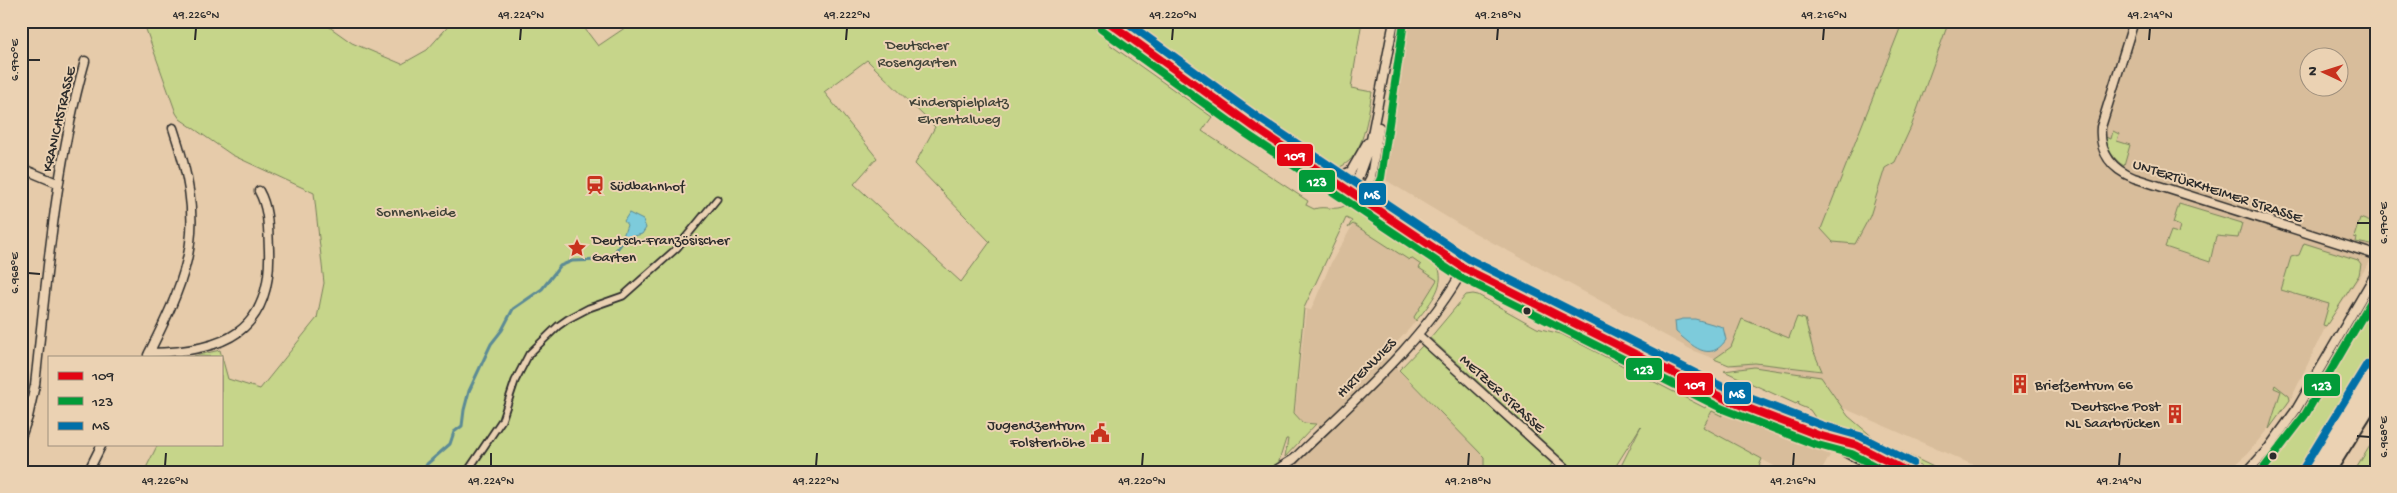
<svg xmlns="http://www.w3.org/2000/svg" width="2397" height="493" font-family="'Gochi Hand',sans-serif">
  <style>
    .built { fill: #d8bd9b; fill-rule: evenodd }
    .green { fill: #c6d58a; stroke: #78805a; fill-rule: evenodd }
    .water { fill: #7dcbdb; stroke: #5c8b95 }
    .lines { fill: none; stroke-linecap: round; stroke-linejoin: round }
    .stream { stroke: #5c8b95; stroke-width: 3 }
    .pedestrian-casing { stroke: #2b2b2b; stroke-width: 9 }
    .minor-casing { stroke: #2b2b2b; stroke-width: 11 }
    .primary-casing { stroke: #2b2b2b; stroke-width: 15 }
    .motorway-casing { stroke: #2b2b2b; stroke-width: 18 }
    .pedestrian { stroke: #ebd2b3; stroke-width: 5.5 }
    .minor { stroke: #ebd2b3; stroke-width: 8 }
    .primary { stroke: #ebd2b3; stroke-width: 11 }
    .motorway { stroke: #ebd2b3; stroke-width: 14 }
    .bus-1-casing { stroke: #ebd2b3; stroke-width: 11 }
    .bus-2-casing { stroke: #ebd2b3; stroke-width: 11 }
    .bus-3-casing { stroke: #ebd2b3; stroke-width: 11 }
    .bus-1 { stroke: #e30513; stroke-width: 8 }
    .bus-2 { stroke: #029b39; stroke-width: 8 }
    .bus-3 { stroke: #0070a8; stroke-width: 8 }
    .ticks { fill: none; stroke: #2b2b2b; stroke-width: 2 }
    .bus-dot { fill: #2b2b2b; stroke: #ebd2b3; stroke-width: 2 }
    .labels { text-anchor: middle; stroke-width: 4; stroke-linejoin: round; paint-order: stroke }
    .park-label { font-size: 15px; fill: #424439; stroke: #ebd2b3 }
    .street-label { font-size: 15px; fill: #2b2b2b; stroke: #ebd2b3 }
    .poi-label { font-size: 15px; fill: #2b2b2b; stroke: #ebd2b3; text-anchor: start }
    .line-badge { stroke: #ebd2b3; stroke-width: 2 }
    .badge-label { font-size: 14px; text-anchor: middle; font-weight: bold; fill: #fff }
    .neatline { fill: none; stroke: #2b2b2b; stroke-width: 2 }
    .ticks-label { font-size: 12px; text-anchor: middle; fill: #2b2b2b }
  </style>
  <rect width="100%" height="100%" fill="#e6cbaa"/>
  <filter id="ink" filterUnits="userSpaceOnUse"><feTurbulence type="fractalNoise" baseFrequency=".02" numOctaves="2"/><feDisplacementMap in="SourceGraphic" scale="10" xChannelSelector="R" yChannelSelector="G"/><feConvolveMatrix kernelMatrix="1 2 1 2 8 2 1 2 1" color-interpolation-filters="sRGB"/></filter>
  <g filter="url(#ink)">
    <path class="built" d="M1409,21h967v232l-51,75 -36,75 -41,50 -22,19h-213l-42,-8 -123,-54 -154,-59 -234,-126 -81,-49 12,-86 6,-10 8,-49zM2310,58h30v30h-30z
      M1359,214l67,45 14,11 -2,18 -7,12 -21,28 -26,28 101,101 -1,15h-211l49,-41 -6,-7 -13,-1 -8,-10 11,-104 5,1 20,-47z
      M1708,403l69,31 53,21 -9,17h-36l-88,-48z"/>
    <path class="green" d="M143,21h178l31,22 50,21 25,-14 26,-29h126l19,25 37,-25h449l25,18v5l103,73 -10,14 106,70 -2,4 8,4c11,-4 21,3 32,-4l92,62c9,19 -11,40 -22,54l-2,-4 23,-37 -18,-12 2,-3 -10,-7 -2,2 -56,-36 -5,4 4,-7 -6,-3 -42,90 -10,105 9,10 13,1 -31,33 3,-18h-2l-7,22 1,8 -7,3h-1129l14,-28h63v-87l-27,-1 26,-6 8,29 32,10 57,-71 7,-35 -10,-90 -82,-38 -52,-36 -4,-6zM867,60l68,67 -20,37 75,78 -29,40 -107,-98 23,-26 -53,-66z
      M1119,21h243l-11,67 21,4c-4,23 -8,65 -32,75l-13,-4z
      M1903,21h46l-38,106 -16,35 -10,6 -15,48 -15,28 -22,-2 -12,-13z
      M2113,131l6,3 -2,7 13,4 -6,21c-11,-7 -16,-16 -19,-29l6,2z
      M2179,204l63,19 -4,15 -22,-2 -6,26 -45,-15 6,-16 7,2 2,-7 -7,-3z
      M2360,218l16,6v22l-20,-4 1,-4 -3,-1z
      M2304,243l54,17 3,4 -2,11 -33,51 -3,-1 6,-21 -48,-14 10,-33 8,-2z
      M2376,288v64l-72,120h-48l28,-32 4,2 15,-23 -3,-3z
      M1473,294l5,1 59,33 24,6 144,74 3,-5 13,6 1,7 -10,-5 -9,16 59,32 -3,7 12,6h-153l23,-46 -29,46h-35l-147,-134 36,-43z
      M1524,308l67,29 125,65 -126,-63 -67,-30z
      M1797,317l8,2 8,31 9,21 -67,-8 -26,2 -15,-6 17,-12 11,-28 47,19z
      M1423,345l129,119 -6,8h-62v-15l-85,-87z
      M1754,367l67,10 27,39 27,23 69,33h-12l-32,-16 -2,3 -79,-36 -9,-13 -12,-5 1,-4 -3,3 -72,-33z
      M2275,385l14,11 1,4 -21,29 12,-38 -7,-3z
      M2376,436v23l-9,13h-13z"/>
    <path class="water" d="M629,213l14,7 3,8 -4,6 -11,3 -7,7 -3,-2 6,-17 -3,-4z
      M1683,319h12l28,8 3,13c-17,24 -34,5 -50,-8l-1,-11z"/>
    <g class="lines">
      <path class="stream" d="M422,472l5,-8 23,-20 4,-12 8,-6 2,-16 5,-19 22,-47 11,-14 11,-21 29,-20 18,-23 12,-5 31,-1 11,-7 10,-13"/>
      <g class="pedestrian-casing">
        <path id="pedestrian" d="M467,472l35,-52 13,-39 14,-27 29,-28 10,-7 21,-11 34,-12 54,-48 40,-49"/>
      </g>
      <g class="minor-casing">
        <path id="minor" d="M2134,21l-33,106c-2,25 10,42 33,51l242,77
          M21,168l36,15
          M1333,180l18,-9 16,-28
          M1355,194l1,-11 14,-38 24,-124
          M1360,198l11,-21 8,-50
          M1418,335l151,137
          M149,353c74,-1 123,-20 120,-103 -1,-21 0,-41 -10,-59
          M148,355c45,-89 58,-129 25,-227
          M21,437l7,-20 7,-32c12,-109 20,-218 50,-324
          M88,472l14,-28
          M1273,472l21,-13c58,-57 131,-119 170,-191
          M2247,472l20,-22 29,-40 80,-137"/>
      </g>
      <g class="primary-casing">
        <path id="primary" d="M1107,21l94,66 53,40 210,141 263,132 91,35 38,10 52,27
          M1824,439l62,33"/>
      </g>
      <g class="motorway-casing">
        <path id="motorway" d="M2313,472l63,-103
          M2327,472l49,-78"/>
      </g>
      <use href="#pedestrian" class="pedestrian"/>
      <use href="#minor" class="minor"/>
      <use href="#primary" class="primary"/>
      <use href="#motorway" class="motorway"/>
      <g class="bus-1-casing">
        <path id="bus-1" d="M1107,21l147,106 210,141 263,132 91,35 38,10 52,27"/>
      </g>
      <g class="bus-2-casing">
        <path id="bus-2" d="M1101,29l147,106 212,142 263,132 91,35 38,10 34,18
          M1369,203l12,-25 23,-156
          M2261,472l44,-57 71,-122"/>
      </g>
      <g class="bus-3-casing">
        <path id="bus-3" d="M1125,21l135,98 209,140 262,132 90,34 39,11 53,27
          M2304,467l63,-103"/>
      </g>
      <use href="#bus-1" class="bus-1"/>
      <use href="#bus-2" class="bus-2"/>
      <use href="#bus-3" class="bus-3"/>
    </g>
  </g>
  <path class="ticks" d="M195,40l1,-12M520,40l1,-12M846,40l1,-12M1172,40l1,-12M1497,40l1,-12M1823,40l1,-12M2149,40l1,-12M28,60h12M2357,223h13M28,273l12,1M2357,436l13,1M165,466l1,-13M491,466v-13M816,466l1,-13M1142,466l1,-13M1468,466l1,-13M1793,466l1,-13M2119,466l1,-13"/>
  <defs>
    <g id="station-bare" transform="scale(1.5)"><path d="M-3-6H3Q5-6 5-4V2Q5 4 3 4L4.5 6H3L1.5 4h-3L-3 6H-4.5L-3 4Q-5 4-5 2V-4Q-5-6-3-6ZM-3.5-4v3h7v-3ZM-3.5 1v1.5H-2V1ZM2 1v1.5H3.5V1Z" fill="#c8321e" stroke="#ebd2b3" stroke-width="2.5" paint-order="stroke"/></g>
    <g id="sight-bare" transform="scale(1.5)"><path d="M0-6L1.8-2.2L6-1.7L2.9 1.2L3.7 5.4L0 3.3L-3.7 5.4L-2.9 1.2L-6-1.7L-1.8-2.2Z" fill="#c8321e" stroke="#ebd2b3" stroke-width="2.5" paint-order="stroke"/></g>
    <g id="building-bare" transform="scale(1.5)"><path d="M-4-6H4V6H1V3H-1V6H-4ZM-2.5-4.3h1.7v1.8h-1.7ZM.8-4.3h1.7v1.8H.8ZM-2.5-1h1.7V.8h-1.7ZM.8-1h1.7V.8H.8Z" fill="#c8321e" stroke="#ebd2b3" stroke-width="2.5" paint-order="stroke"/></g>
    <g id="civic-bare" transform="scale(1.5)"><path d="M-.6-6.5H3V-4.5H.6V-3L4-1V1h2V6H-6V1h2V-1L-.6-3ZM-1.2 2.5V6h2.4V2.5Z" fill="#c8321e" stroke="#ebd2b3" stroke-width="2.5" paint-order="stroke"/></g>
  </defs>
  <g fill-rule="evenodd">
    <use href="#station-bare" x="595" y="185"/>
    <use href="#sight-bare" x="577" y="248"/>
    <use href="#building-bare" x="2020" y="384"/>
    <use href="#building-bare" x="2175" y="414"/>
    <use href="#civic-bare" x="1100" y="433"/>
  </g>
  <g class="bus-dot">
    <circle cx="1527" cy="311" r="4.5"/>
    <circle cx="2273" cy="456" r="4.5"/>
  </g>
  <g class="labels">
    <g class="park-label">
      <text x="917" y="49">Deutscher<tspan x="917" dy="17">Rosengarten</tspan></text>
      <text x="959" y="106">Kinderspielplatz<tspan x="959" dy="17">Ehrentalweg</tspan></text>
      <text x="416" y="216">Sonnenheide</text>
    </g>
    <g class="street-label">
      <text transform="translate(58 119) rotate(-77)" y="5">KRANICHSTRASSE</text>
      <text transform="translate(2218 190) rotate(18)" y="5">UNTERTÜRKHEIMER STRASSE</text>
      <text transform="translate(1366 367) rotate(-45)" y="5">HIRTENWIES</text>
      <text transform="translate(1503 393) rotate(42)" y="5">METZER STRASSE</text>
    </g>
    <g class="poi-label">
      <text x="610" y="190">Südbahnhof</text>
      <text x="592" y="244">Deutsch-Französischer<tspan x="592" dy="17">Garten</tspan></text>
      <text x="2035" y="389">Briefzentrum 66</text>
      <text x="2160" y="410" text-anchor="end">Deutsche Post<tspan x="2160" dy="17">NL Saarbrücken</tspan></text>
      <text x="1085" y="429" text-anchor="end">Jugendzentrum<tspan x="1085" dy="17">Folsterhöhe</tspan></text>
    </g>
  </g>
  <g class="line-badge">
    <rect x="1276" y="143" width="38" height="24" rx="5" fill="#e30513"/>
    <rect x="1298" y="169" width="38" height="24" rx="5" fill="#029b39"/>
    <rect x="1358" y="182" width="29" height="24" rx="5" fill="#0070a8"/>
    <rect x="1625" y="357" width="38" height="24" rx="5" fill="#029b39"/>
    <rect x="1676" y="372" width="38" height="24" rx="5" fill="#e30513"/>
    <rect x="2303" y="373" width="38" height="24" rx="5" fill="#029b39"/>
    <rect x="1723" y="381" width="29" height="24" rx="5" fill="#0070a8"/>
  </g>
  <g class="badge-label">
    <text x="1295" y="160">109</text>
    <text x="1317" y="186">123</text>
    <text x="1372" y="199">MS</text>
    <text x="1644" y="374">123</text>
    <text x="1695" y="389">109</text>
    <text x="2322" y="390">123</text>
    <text x="1737" y="398">MS</text>
  </g>
  <rect width="2397" height="493" fill="none" stroke="#ebd2b3" stroke-width="55"/>
  <rect x="48" y="356" width="175" height="90" fill="#ebd2b3" stroke="#9e8f7d"/>
  <rect x="58" y="372" width="25" height="8" fill="#e30513" stroke="#9e8f7d"/>
  <text x="92" y="380" font-size="15" fill="#2b2b2b">109</text>
  <rect x="58" y="397" width="25" height="8" fill="#029b39" stroke="#9e8f7d"/>
  <text x="92" y="406" font-size="15" fill="#2b2b2b">123</text>
  <rect x="58" y="422" width="25" height="8" fill="#0070a8" stroke="#9e8f7d"/>
  <text x="92" y="430" font-size="15" fill="#2b2b2b">MS</text>
  <g transform="translate(2324 72) rotate(274)"><circle r="24" fill="#ebd2b3" stroke="#9e8f7d"/>
  <path d="M0-4L9 19L0 12L-9 19Z" fill="#c8321e"/>
  <text y="-8" font-size="14" font-weight="bold" text-anchor="middle" fill="#2b2b2b">N</text>
  </g>
  <rect x="28" y="28" width="2342" height="438" class="neatline"/>
  <g class="ticks-label">
    <text x="196" y="18">49.226°N</text>
    <text x="521" y="18">49.224°N</text>
    <text x="847" y="18">49.222°N</text>
    <text x="1173" y="18">49.220°N</text>
    <text x="1498" y="18">49.218°N</text>
    <text x="1824" y="18">49.216°N</text>
    <text x="2150" y="18">49.214°N</text>
    <text transform="translate(14 60) rotate(-90)" y="4">6.970°E</text>
    <text transform="translate(2383 223) rotate(-90)" y="4">6.970°E</text>
    <text transform="translate(14 273) rotate(-90)" y="4">6.968°E</text>
    <text transform="translate(2383 437) rotate(-90)" y="4">6.968°E</text>
    <text x="165" y="484">49.226°N</text>
    <text x="491" y="484">49.224°N</text>
    <text x="816" y="484">49.222°N</text>
    <text x="1142" y="484">49.220°N</text>
    <text x="1468" y="484">49.218°N</text>
    <text x="1793" y="484">49.216°N</text>
    <text x="2119" y="484">49.214°N</text>
  </g>
</svg>
